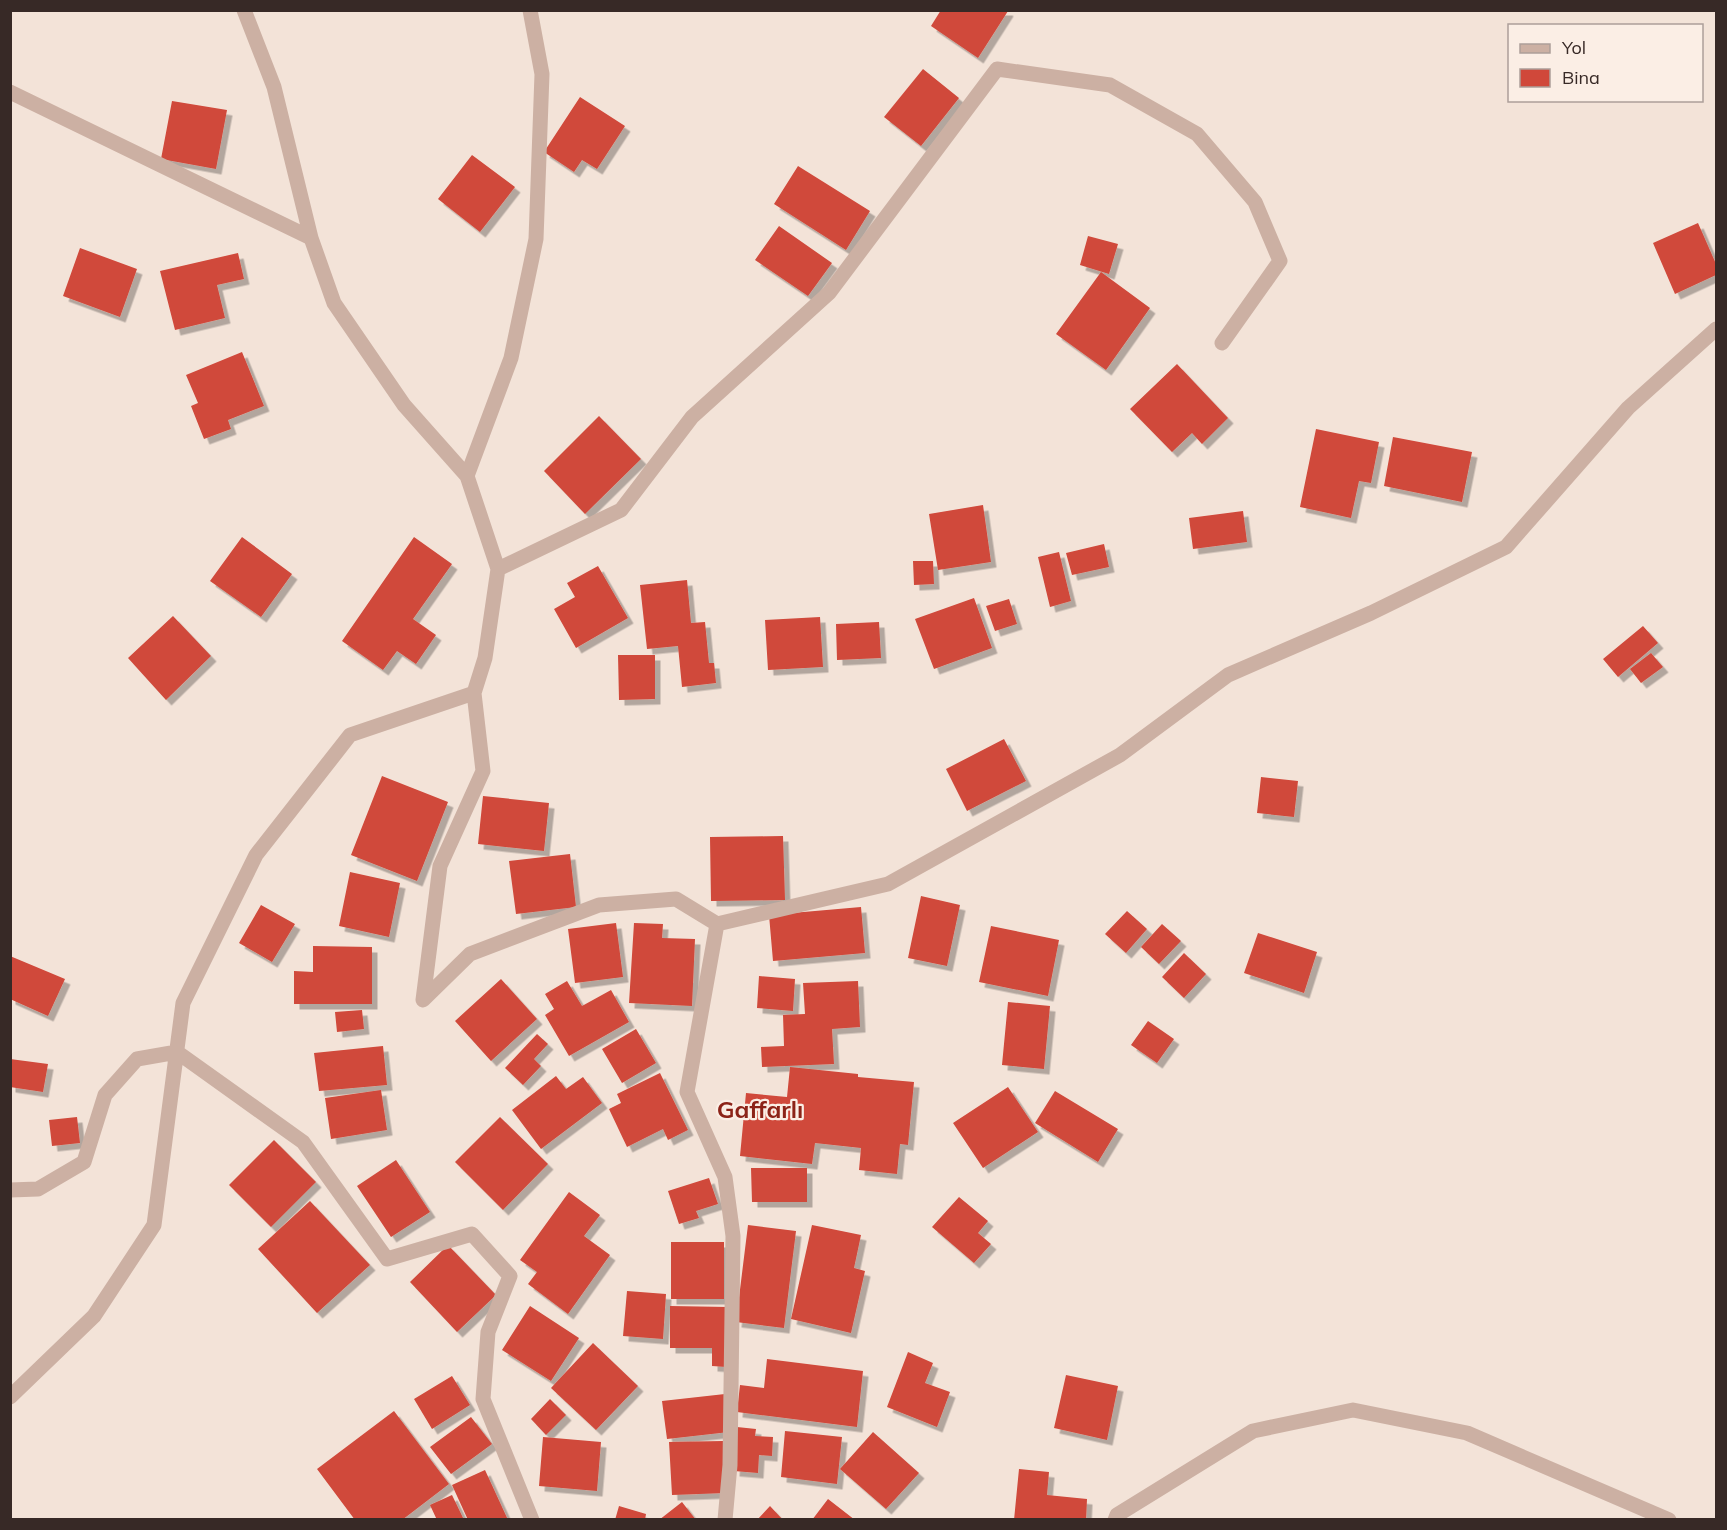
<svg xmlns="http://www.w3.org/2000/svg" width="1727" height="1530" font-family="Mulish,sans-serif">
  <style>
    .building { fill: #d0483a; filter: url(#shadow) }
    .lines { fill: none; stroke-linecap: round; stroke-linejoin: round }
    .minor { stroke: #ccb0a3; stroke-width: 15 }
    .labels { text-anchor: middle; stroke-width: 4.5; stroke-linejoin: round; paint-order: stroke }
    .quarter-label { font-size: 24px; font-weight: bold; fill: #8c2318; stroke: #fbeee5 }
  </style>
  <defs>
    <filter id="shadow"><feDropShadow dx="5.5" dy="5.5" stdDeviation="0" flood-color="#0004"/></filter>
  </defs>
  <rect width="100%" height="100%" fill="#f3e3d8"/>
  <path class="building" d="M941,10h66l1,1 -30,47 -47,-32z
    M923,69l36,29 -38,48 -37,-29z
    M580,97l45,29 -28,43 -15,-9 -8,12 -30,-20z
    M172,101l55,9 -11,59 -55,-10z
    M472,155l43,32 -35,45 -42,-33z
    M798,166l72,45 -24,39 -72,-46z
    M1698,223l18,41v11l-41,19 -22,-51z
    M779,226l53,37 -24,33 -53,-36z
    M1088,236l30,8 -9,30 -29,-9z
    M80,248l57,21 -17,48 -57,-21z
    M238,253l6,26 -27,6 8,33 -50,12 -15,-59z
    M1101,272l49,36 -44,62 -50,-36z
    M242,352l22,54 -36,14 3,9 -27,10 -13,-33 7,-3 -12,-28z
    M1177,364l51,54 -26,26 -10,-11 -20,19 -42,-43z
    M599,416l42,43 -56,55 -41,-43z
    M1316,429l63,13 -8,41 -12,-2 -8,37 -51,-11z
    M1393,437l79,15 -10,50 -78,-16z
    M983,505l8,57 -53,8 -9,-56z
    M1243,511l4,31 -54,7 -4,-31z
    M242,537l50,37 -31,43 -51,-36z
    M414,537l38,27 -39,55 23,16 -20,29 -19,-13 -14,19 -41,-29z
    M1104,544l5,23 -37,8 -6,-22z
    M1059,552l12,49 -21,6 -12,-50z
    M913,561h20l1,23 -20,1z
    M598,566l30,52 -52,30 -22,-39 21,-12 -8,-14z
    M687,580l4,43 14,-1 4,41h5l2,20 -34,4 -4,-41 -31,3 -7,-64z
    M974,598l18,50 -58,21 -19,-50z
    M1009,599l8,25 -22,7 -9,-25z
    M173,616l38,40 -45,44 -38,-42z
    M820,617l3,50 -55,3 -3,-50z
    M879,622l2,36 -44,2 -1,-36z
    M1643,626l15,17 -40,34 -15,-18z
    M1651,653l12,14 -22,16 -11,-14z
    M618,655h37v44l-36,1z
    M1004,739l22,42 -59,30 -21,-42z
    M382,776l66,26 -31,79 -66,-26z
    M1261,777l37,4 -4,36 -37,-4z
    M483,796l66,7 -5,48 -66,-7z
    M783,836l2,64 -74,1 -1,-64z
    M570,854l6,53 -60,7 -7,-53z
    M350,872l50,11 -11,54 -50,-11z
    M921,896l39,9 -13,61 -39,-8z
    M261,905l34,19 -23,38 -33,-19z
    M861,907l4,46 -92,8 -4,-46z
    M1127,911l20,18 -21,24 -21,-19z
    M616,923l7,54 -48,6 -7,-54z
    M634,923l29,1 -1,14 33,1 -3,67 -63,-3z
    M1162,924l19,17 -22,23 -18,-17z
    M991,926l68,14 -11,56 -69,-14z
    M1258,933l59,19 -13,41 -60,-20z
    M313,946l59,1v57h-78v-33l19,1z
    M1184,953l22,21 -22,24 -22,-21z
    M10,956l55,23 -17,37 -38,-17z
    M759,976l36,3 -2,32 -36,-3z
    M501,979l36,40 -46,42 -36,-40z
    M567,981l15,25 29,-16 18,32 -60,34 -24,-41 9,-6 -9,-15z
    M858,981l2,46 -28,2 2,35 -72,3 -1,-20 23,-1 -1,-31 22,-1 -2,-31z
    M1008,1002l42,4 -6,63 -42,-4z
    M362,1010l2,19 -27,3 -2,-20z
    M1148,1021l26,18 -17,24 -26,-18z
    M636,1029l20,34 -34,20 -20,-34z
    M537,1034l11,10 -14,15 7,7 -18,19 -18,-17z
    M383,1046l4,39 -68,6 -5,-38z
    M10,1059l38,5 -5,28 -33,-5z
    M790,1067l68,7v3l56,5 -6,63 -8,-1 -3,30 -38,-4 2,-22 -46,-5 -3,21 -72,-8 6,-63 41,4z
    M660,1073l28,57 -20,10 -5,-11 -36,18 -18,-38 12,-6 -4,-9z
    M556,1076l10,13 17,-12 19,26 -61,46 -29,-39z
    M1008,1087l30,45 -55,36 -30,-45z
    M381,1090l6,40 -56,9 -6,-41z
    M1055,1091l63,38 -20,33 -63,-39z
    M77,1117l3,26 -28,3 -3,-26z
    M500,1117l48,47 -45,46 -48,-48z
    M274,1140l42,42 -45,45 -42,-42z
    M396,1160l34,52 -39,25 -34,-51z
    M751,1168h56v34h-55z
    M709,1178l9,26 -22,7 3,7 -20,6 -11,-33z
    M569,1192l31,23 -16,21 26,19 -42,59 -40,-30 9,-12 -17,-12z
    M959,1197l29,24 -10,12 13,11 -17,19 -42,-36z
    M310,1201l60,64 -53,48 -59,-64z
    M748,1225l48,6 -12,97 -48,-6z
    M812,1225l49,10 -7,33 11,3 -14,62 -60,-14z
    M671,1242h53v57h-53z
    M448,1245l48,50 -39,37 -47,-50z
    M627,1291l39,3 -3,45 -40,-3z
    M530,1306l49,32 -28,43 -49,-31z
    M670,1306l58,1 -1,60 -15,-1v-18h-42z
    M593,1343l45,43 -42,44 -45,-42z
    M908,1352l25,11 -8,20 25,9 -13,35 -50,-20z
    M767,1359l96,12 -6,56 -120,-15 3,-27 24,3z
    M1066,1375l52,11 -11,54 -53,-12z
    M452,1376l18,29 -38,24 -18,-30z
    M725,1394l4,38 -62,7 -5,-38z
    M550,1399l16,16 -20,20 -15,-16z
    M394,1411l55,73 -47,36h-47l-38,-51z
    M471,1417l21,27 -41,30 -21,-27z
    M737,1427l19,2 -1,7 18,1 -1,19 -13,-1 -1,18 -24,-2z
    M785,1431l57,6 -5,47 -56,-7z
    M873,1432l46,41 -33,36 -46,-40z
    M543,1437l58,5 -4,49 -58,-5z
    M723,1441l2,52 -53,2 -3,-53z
    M1019,1469l30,3 -2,23 40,4 -1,21h-72z
    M485,1470l23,50h-40l-16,-35z
    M452,1495l12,25h-27l-7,-15z
    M828,1499l27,21h-43z
    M682,1502l14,18h-37z
    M619,1506l27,8 -1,6h-30z
    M770,1506l13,14h-26z"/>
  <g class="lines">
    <path class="minor" d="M244,10l30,77 37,151 23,65 70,102 63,71
      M10,92l301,146
      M498,569l123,-59 71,-93 137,-124 168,-224 113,16 87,49 58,68 25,59 -58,82
      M474,693l11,-35 13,-89 -31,-93 44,-118 25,-119 6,-165 -12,-64
      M717,924l171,-40 232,-129 108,-80 143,-62 135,-66 122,-139 88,-79
      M10,1190l28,-1 46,-27 21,-67 32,-36 40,-7 126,90 84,117 85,-25 38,42 -22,56 -5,67 49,121
      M10,1397l84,-81 60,-91 29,-222 73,-148 94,-120 124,-42 9,78 -43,95 -17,134 47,-46 129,-49 77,-6 41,25 -30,168 38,85 8,59 -3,229 -5,55
      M1115,1520l2,-5 136,-84 100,-21 114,23 202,87"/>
  </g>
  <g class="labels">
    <g class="quarter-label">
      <text x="760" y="1118">Gaffarlı</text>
    </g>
  </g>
  <rect width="1727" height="1530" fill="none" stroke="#372926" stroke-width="24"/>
  <rect x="1508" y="24" width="195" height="78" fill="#fbeee5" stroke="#ad9f99" stroke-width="1.5"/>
  <rect x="1520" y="44" width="30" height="9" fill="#ccb0a3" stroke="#ad9f99" stroke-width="1.5"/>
  <text x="1562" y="54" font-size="18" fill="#372926">Yol</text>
  <rect x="1520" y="69" width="30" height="18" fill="#d0483a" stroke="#ad9f99" stroke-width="1.5"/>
  <text x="1562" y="84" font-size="18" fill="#372926">Bina</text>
</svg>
